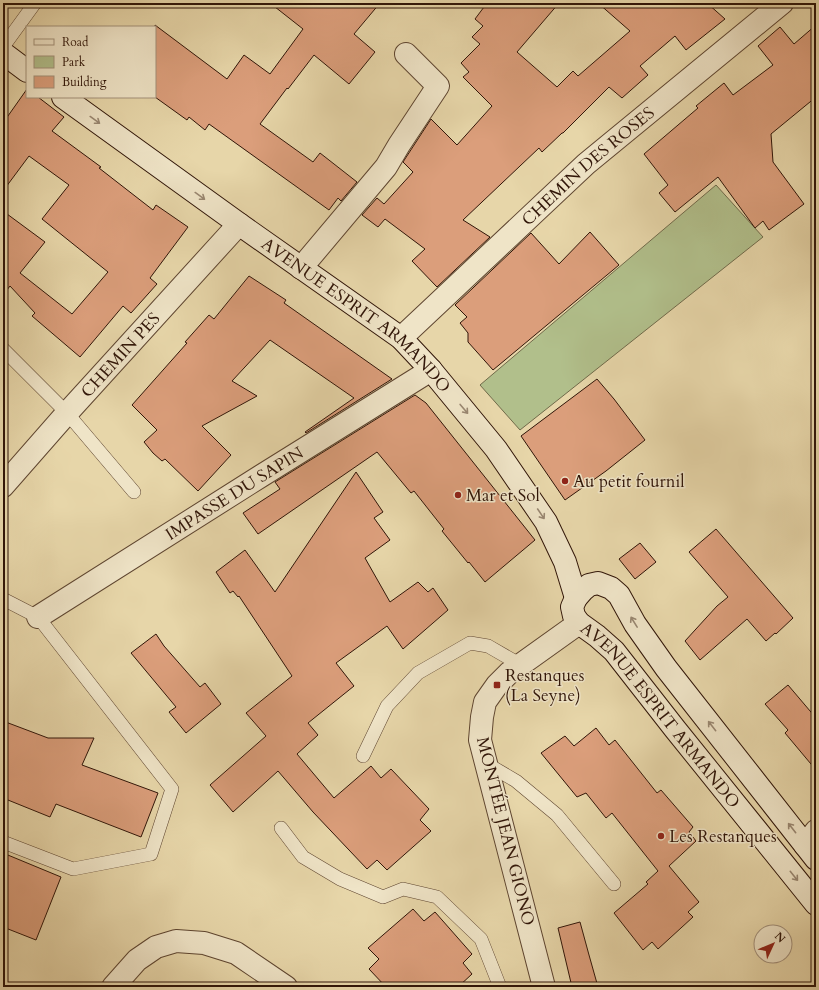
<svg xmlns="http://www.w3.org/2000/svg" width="819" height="990" font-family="Cardo,serif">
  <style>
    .green { fill: #b1bf8b; stroke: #706a4a }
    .building { fill: #db9e7b; stroke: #301508 }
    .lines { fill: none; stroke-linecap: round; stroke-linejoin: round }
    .lane-casing { stroke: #5e4530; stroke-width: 14 }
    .street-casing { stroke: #5e4530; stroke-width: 24 }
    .secondary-casing { stroke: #301508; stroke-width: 24 }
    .lane { stroke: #efe4c7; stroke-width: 13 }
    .street { stroke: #efe4c7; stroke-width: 22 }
    .secondary { stroke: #efe4c7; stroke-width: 22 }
    .oneway { stroke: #998771 }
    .poi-dot { fill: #8f2418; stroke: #efe4c7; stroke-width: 1.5 }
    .labels { text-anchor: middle; stroke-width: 3; stroke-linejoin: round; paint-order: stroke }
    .street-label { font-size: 17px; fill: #301508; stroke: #efe4c7 }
    .poi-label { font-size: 17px; fill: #301508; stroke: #efe4c7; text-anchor: start }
  </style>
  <rect width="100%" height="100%" fill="#e7d6a9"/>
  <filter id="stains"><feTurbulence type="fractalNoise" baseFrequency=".005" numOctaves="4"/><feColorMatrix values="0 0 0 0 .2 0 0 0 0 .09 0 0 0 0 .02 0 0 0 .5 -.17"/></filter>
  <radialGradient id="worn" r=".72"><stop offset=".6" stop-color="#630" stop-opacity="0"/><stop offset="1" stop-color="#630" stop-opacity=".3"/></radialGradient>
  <path class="green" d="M716,185l47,52 -243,193 -40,-45z"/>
  <path class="building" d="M270,3h110l-26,31 21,18 -26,32 -35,-29 -26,34 -1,-1 -27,36 53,38 7,-9 37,29 -16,19 -3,-3 -9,12 -120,-86 -4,6 -16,-13 -2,3 -32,-23v-72l72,54 17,-24 26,19 33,-45z
    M487,3h72l-42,49 40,35 16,-16 5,5 52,-45 -32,-28h109l18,16 -39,31 -11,-14 -35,30 8,9 -26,23 -13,-11 -46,46h-1l-20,19 -3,-4 -76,72 27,17 -53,50 -25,-26 13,-12 -40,-30 -7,8 -16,-12 15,-17 7,6 29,-32 -10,-10 28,-43 26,26 35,-39 -29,-29 6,-5 -8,-9 19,-19 -8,-7 11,-11 -8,-7z
    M816,25v72l-45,37 2,28 31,42 -35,26 -6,-9 -8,7 -37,-51 -43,35 -16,-19 9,-8 -24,-31 54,-46 -2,-2 28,-23 9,12 40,-30 -15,-19 22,-19 14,17z
    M27,89v8h11l26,20 -12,14 49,36 -2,1 54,42 3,-5 32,22 -38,51 7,6 -26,29 -8,-7 -43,51 -48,-41 3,-3 -25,-27 -7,9v-84l42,31 -25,31 52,41 36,-42 -66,-53 27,-34 -40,-29 -26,35v-68z
    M590,232l29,33 -126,105 -25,-28v-9l-8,-10 7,-6 -12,-12 76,-72 28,31z
    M249,276l37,24 -2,3 108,76 -86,54 -1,-1 49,-34 -84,-58 -38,41 25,15 -55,30 29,29 -33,36 -33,-32 -3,2 -9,-8 -9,-11 13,-12 -25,-25 55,-62 -2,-1 24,-27 5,4z
    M597,379l17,20 31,41 -39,31 -41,29 -44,-64z
    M415,395l11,8 109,137 -50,42 -16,-20 -1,1 -26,-32 2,-2 -30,-38 -3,2 -34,-41 -119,82 -15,-21 37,-24 -5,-7z
    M356,472l27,40 -9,6 16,22 -25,18 25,44 28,-20 10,10 5,-4 15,22 -45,39 -16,-23 -51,37 18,23 -46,37 10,12 -21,19 37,44 37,-32 10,12 10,-9 38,40 -9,11 11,11 -44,39 -10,-10 -10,9 -54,-57 -35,-41 -45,41 -23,-27 56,-49 -20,-23 46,-37 -53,-80 -1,1 -5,-6 -3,2 -14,-21 29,-22 30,42z
    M716,529l77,89 -17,16 -1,-1 -9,8 -19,-22 -47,41 -15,-19 32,-35 11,-9 -39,-45z
    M640,543l16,19 -21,17 -16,-20z
    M156,634l8,12 36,41 5,-4 16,21 -35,29 -17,-21 7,-5 -45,-54z
    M788,685l28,33v52l-31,-37 3,-3 -23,-26z
    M3,721l45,17h46l-12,27 76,28 -17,44 -85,-33 -6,13 -47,-19z
    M596,728l13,17 6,-5 42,53 4,-3 32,37 -4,5 7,9 -27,25 30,36 -11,10 5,5 -35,32 -6,-7 -9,8 -29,-37 34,-29 -2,-2 12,-11 -46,-58 -6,5 -20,-25 -9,4 -36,-44 24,-17 9,10z
    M3,853l58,24 -25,63 -33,-13z
    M413,909l11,12 11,-9 37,42 -9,9 9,11 -14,13h-72l-17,-18 10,-10 -11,-11z
    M580,922l9,33 9,32h-26l-14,-59z"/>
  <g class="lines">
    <g class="lane-casing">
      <path id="lane" d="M3,47l32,-44
        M3,349l64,64 67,79
        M3,599l35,18 134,172 -21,65 -78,15 -70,-27
        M363,756l24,-50 31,-33 52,-30 18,3 33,19
        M487,764l29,17 41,34 57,69
        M281,828l22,29 37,22 43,18 20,-8 34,8 44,42 19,48"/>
    </g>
    <g class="street-casing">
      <g id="street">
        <path d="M301,268l85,-101 13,-22 39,-59 -32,-32"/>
        <path id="s1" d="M401,338l185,-174 196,-161"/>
        <path id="s2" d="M3,486l64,-73 172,-189"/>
        <path id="s3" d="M38,617l223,-141 170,-106"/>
        <path d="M805,845l11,-14"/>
        <path d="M113,987l24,-27 19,-13 20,-6 28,2 32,10 50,34"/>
        <path d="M544,987l-64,-247 2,-23 3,-15 12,-17 12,-12 70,-50"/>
      </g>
    </g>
    <g class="secondary-casing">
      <g id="secondary">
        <path d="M3,53l24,18"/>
        <path id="s4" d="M63,97l176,127 162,114 30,32 65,79 50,73 19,40 11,36"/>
        <path id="s5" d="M816,859l-150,-191 -31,-44 -16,-29 -8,-7 -13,-5 -9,2 -6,5 -7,8 -4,9 2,9 5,7 18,13 17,15 61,78 141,175"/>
      </g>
    </g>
    <use href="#lane" class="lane"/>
    <use href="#street" class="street"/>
    <use href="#secondary" class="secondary"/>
  </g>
  <defs><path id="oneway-shaft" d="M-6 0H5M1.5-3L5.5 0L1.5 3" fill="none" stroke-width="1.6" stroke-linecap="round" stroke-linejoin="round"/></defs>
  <g class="oneway">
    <use href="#oneway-shaft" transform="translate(95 120) rotate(36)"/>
    <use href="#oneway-shaft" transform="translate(200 196) rotate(36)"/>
    <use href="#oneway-shaft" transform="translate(464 409) rotate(50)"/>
    <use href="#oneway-shaft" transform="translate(541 514) rotate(56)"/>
    <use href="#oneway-shaft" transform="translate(634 622) rotate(-122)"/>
    <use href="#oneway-shaft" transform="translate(712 726) rotate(-128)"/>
    <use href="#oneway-shaft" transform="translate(792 828) rotate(-128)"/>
    <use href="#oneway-shaft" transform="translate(794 876) rotate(51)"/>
  </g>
  <g class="poi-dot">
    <circle cx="565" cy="481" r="4"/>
    <circle cx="458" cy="495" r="4"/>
    <rect x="493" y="681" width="8" height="8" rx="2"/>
    <circle cx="661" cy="836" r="4"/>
  </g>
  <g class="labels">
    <g class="street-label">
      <text dy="6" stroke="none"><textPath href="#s1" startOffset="254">CHEMIN DES ROSES</textPath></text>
      <text dy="6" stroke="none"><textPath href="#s4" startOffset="366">AVENUE ESPRIT ARMANDO</textPath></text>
      <text dy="6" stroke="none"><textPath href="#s2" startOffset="176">CHEMIN PES</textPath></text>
      <text dy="6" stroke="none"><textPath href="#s3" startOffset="232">IMPASSE DU SAPIN</textPath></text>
      <text dy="6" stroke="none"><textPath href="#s5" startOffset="533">AVENUE ESPRIT ARMANDO</textPath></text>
      <text transform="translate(506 831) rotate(76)" y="6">MONTÉE JEAN GIONO</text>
    </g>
    <g class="poi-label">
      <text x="573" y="487">Au petit fournil</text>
      <text x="466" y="501">Mar et Sol</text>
      <text x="505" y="681">Restanques<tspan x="505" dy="20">(La Seyne)</tspan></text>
      <text x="669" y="842">Les Restanques</text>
    </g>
  </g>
  <rect width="819" height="990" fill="none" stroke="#e7d6a9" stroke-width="16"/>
  <rect x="4" y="4" width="811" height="982" fill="none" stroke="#301508" stroke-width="2"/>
  <rect x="8" y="8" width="803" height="974" fill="none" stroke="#301508"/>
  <rect x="26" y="26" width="130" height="72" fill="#efe4c7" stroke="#a3917b"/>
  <rect x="34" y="39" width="20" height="6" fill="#efe4c7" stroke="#a3917b"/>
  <text x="62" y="46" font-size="12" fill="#301508">Road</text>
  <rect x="34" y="56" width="20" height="12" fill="#b1bf8b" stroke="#a3917b"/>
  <text x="62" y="66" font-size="12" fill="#301508">Park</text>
  <rect x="34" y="76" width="20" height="12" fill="#db9e7b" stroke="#a3917b"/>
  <text x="62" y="86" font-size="12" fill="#301508">Building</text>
  <g transform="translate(773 944) rotate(46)"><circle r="19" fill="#efe4c7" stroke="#a3917b"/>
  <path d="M0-3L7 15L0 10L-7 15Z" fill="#8f2418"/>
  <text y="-6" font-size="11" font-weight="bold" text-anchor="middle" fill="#301508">N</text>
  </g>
  <rect width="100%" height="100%" filter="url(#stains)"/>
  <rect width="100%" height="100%" fill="url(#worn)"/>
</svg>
